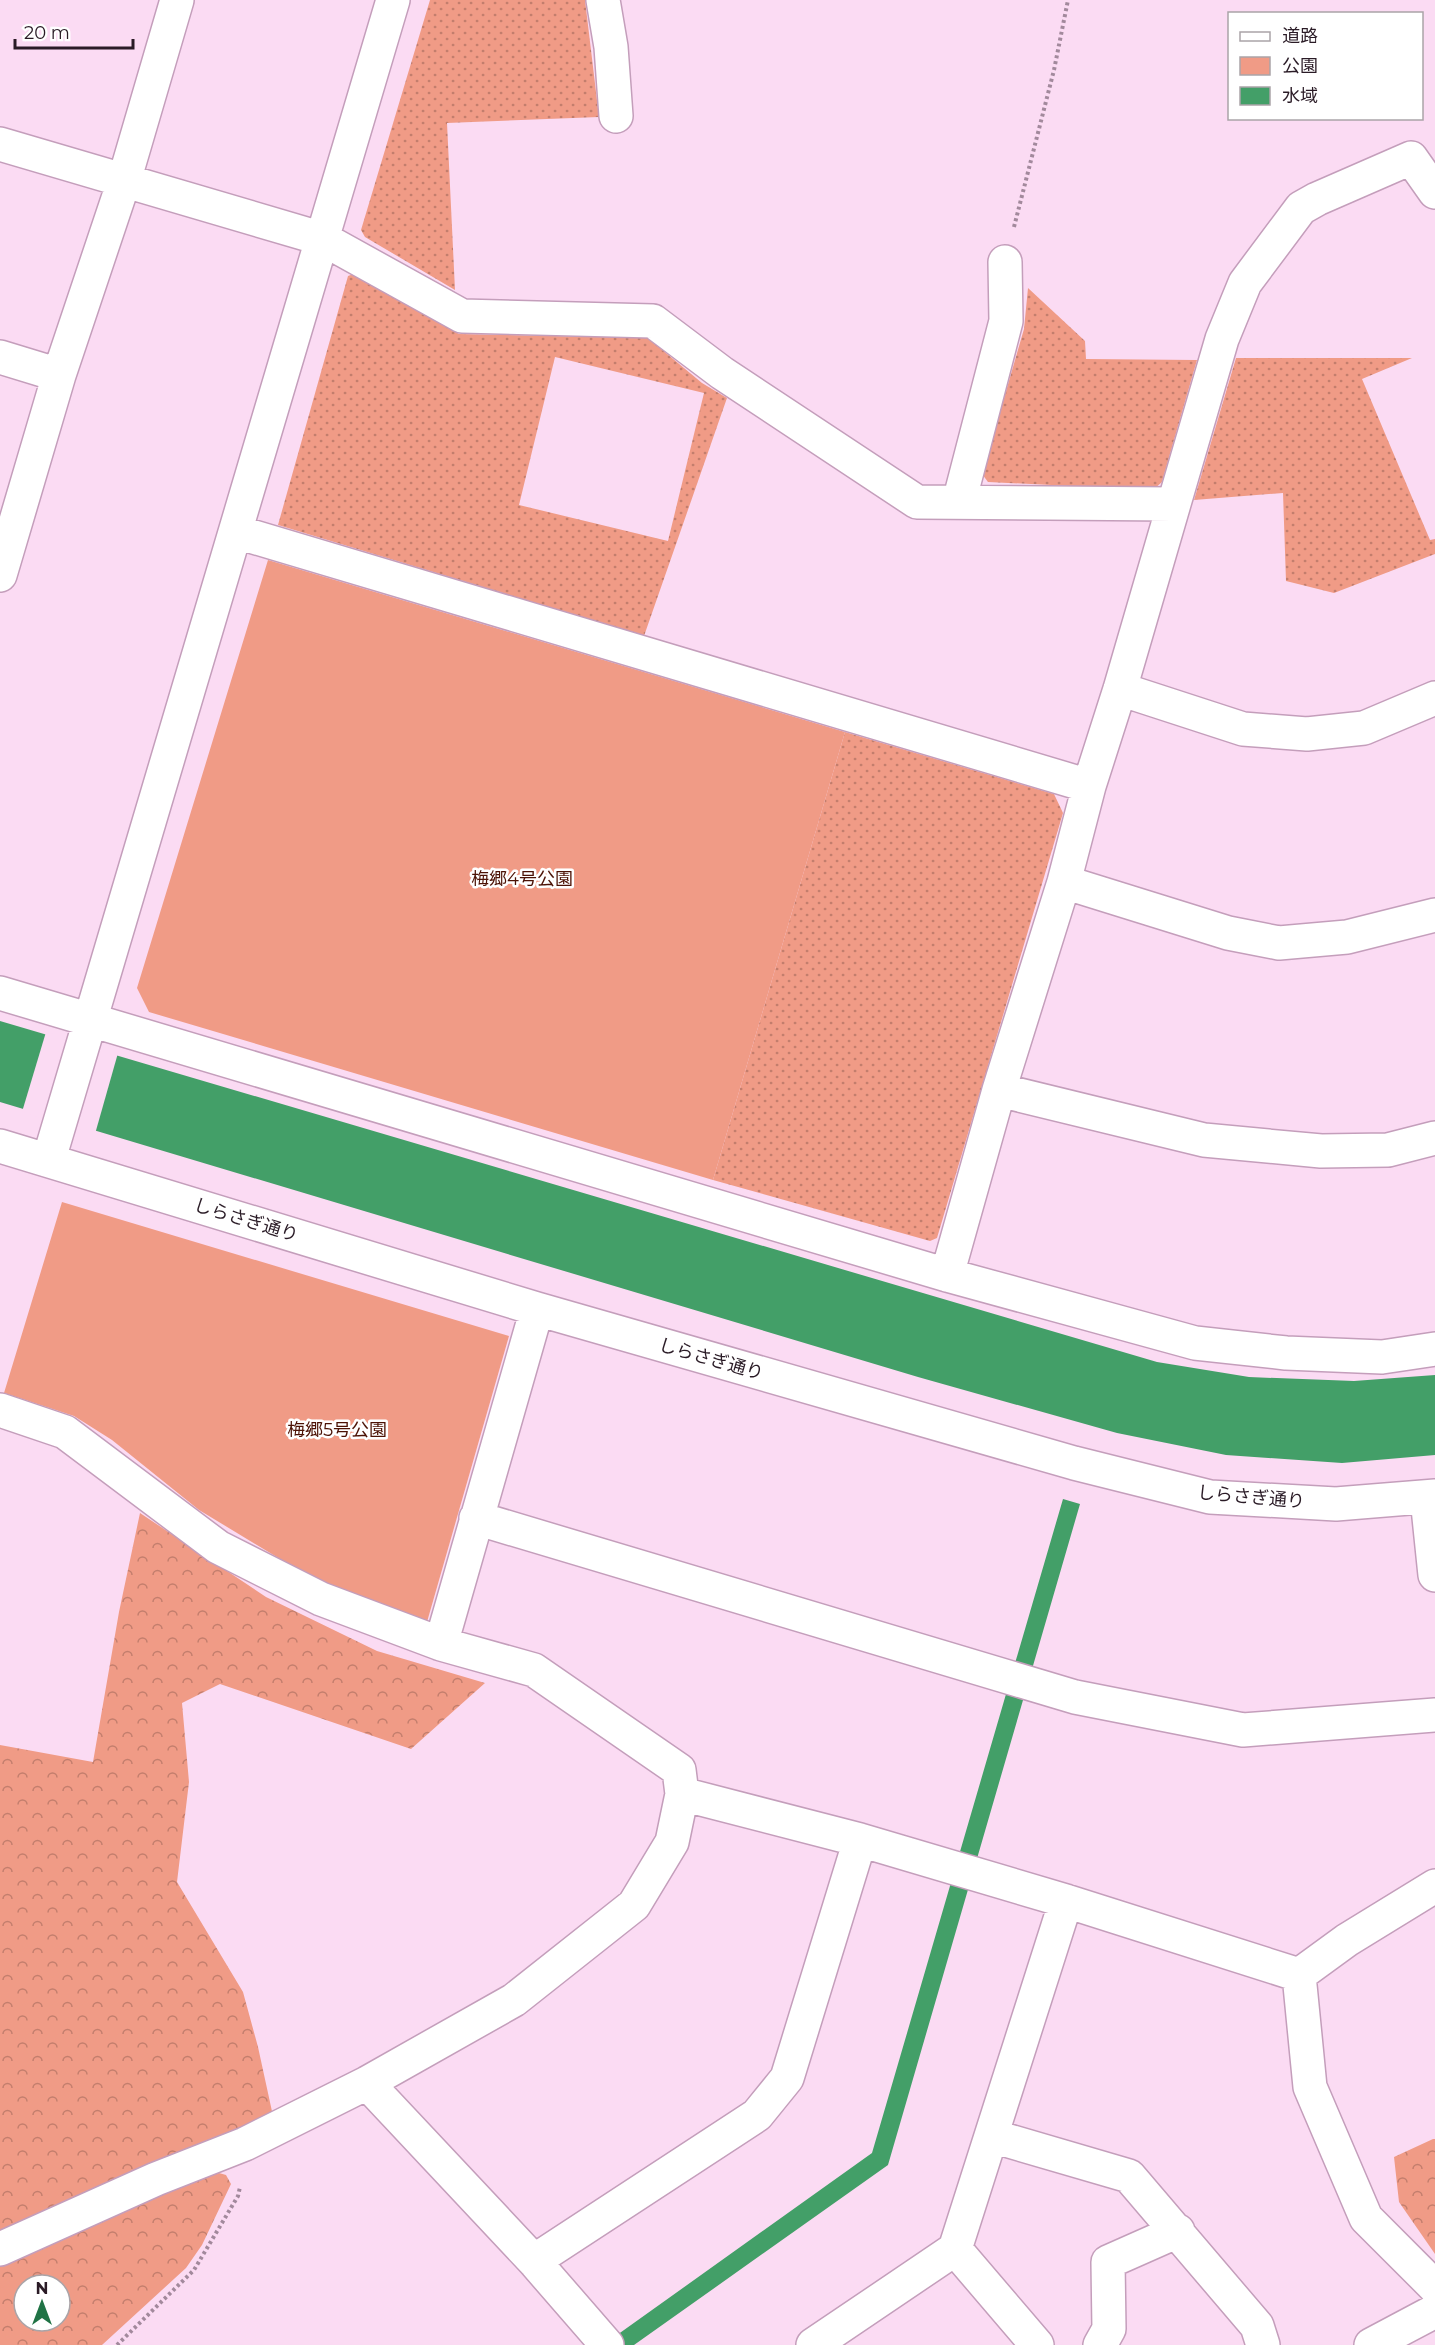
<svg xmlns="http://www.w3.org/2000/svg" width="1435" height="2345" font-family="Montserrat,'Noto Sans JP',sans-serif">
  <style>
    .grass { fill: url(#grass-dots); fill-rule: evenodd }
    .forest { fill: url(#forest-crowns); fill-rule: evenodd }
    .park { fill: #f09b86 }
    .water { fill: #439f68 }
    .pier { fill: #fbdbf3 }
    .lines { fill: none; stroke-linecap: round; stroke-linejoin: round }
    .minor-casing { stroke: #c49ebb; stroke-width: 36 }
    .path { stroke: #a2899c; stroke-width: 4; stroke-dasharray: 3 3; stroke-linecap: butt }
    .minor { stroke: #fff; stroke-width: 33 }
    .labels { text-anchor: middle; stroke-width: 5; stroke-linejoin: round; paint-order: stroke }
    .park-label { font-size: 18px; fill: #4c1205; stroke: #fff }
    .street-label { font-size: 18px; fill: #2a1b26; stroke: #fff }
  </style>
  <defs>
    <pattern id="grass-dots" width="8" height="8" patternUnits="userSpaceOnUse" patternTransform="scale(1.5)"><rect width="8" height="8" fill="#f09b86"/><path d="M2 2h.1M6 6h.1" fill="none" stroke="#c37e6d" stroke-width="1.8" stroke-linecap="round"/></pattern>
    <pattern id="forest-crowns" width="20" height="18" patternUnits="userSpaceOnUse" patternTransform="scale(1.5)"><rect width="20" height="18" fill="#f09b86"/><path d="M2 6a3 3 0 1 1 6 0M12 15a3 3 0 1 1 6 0" fill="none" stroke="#c37e6d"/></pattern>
  </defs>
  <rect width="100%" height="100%" fill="#fbdbf3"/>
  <path class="grass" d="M430,0h155l14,117 -152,6 8,167 -90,-53 -4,-7z
    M356,273l103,61 189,4 54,45 25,15 -83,238 -366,-111 70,-249zM555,357l149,36 -36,148 -149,-36z
    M1028,288l57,53 1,18 111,1 -35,122 -9,8 -165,-8 -6,-8 42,-145z
    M1236,358h176l-50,21 68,161 5,-1v15l-101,39 -48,-12 -3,-88 -89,7z
    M845,732l209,62 9,19 -126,425 -7,3 -217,-61z"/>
  <path class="forest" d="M140,1513l126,84 111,54 108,32 -74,66 -191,-65 -38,19 7,79 -12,100 66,110 15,55 15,69 -273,126v-497l93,17 26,-150z
    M1433,2139h2v115l-36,-52 -5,-45z
    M219,2173l7,2 5,9 -29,61 -16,23 -84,77h-102v-85l188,-81zM24,2285h36v36h-36z"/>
  <path class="park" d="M268,560l577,172 -132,448 -564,-168 -12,-24z
    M62,1202l447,134 -82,286 -48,-17 -69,-28 -111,-67 -87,-70 -38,-24 -70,-23z"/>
  <path class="water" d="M0,1021l1157,341 92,15 105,4 81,-6v80l-93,8 -116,-8 -109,-22 -199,-56 -918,-275z
    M1063,1499l17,5 -192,661 -254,180h-31l269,-192z"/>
  <path class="pier" d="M46,1032l72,21 -23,81 -73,-22z"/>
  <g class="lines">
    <g class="minor-casing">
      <path id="minor" d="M603,0l8,47 5,69
        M0,144l323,95 139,77 191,5 69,52 195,129 256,2
        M0,357l59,18
        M959,502l47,-181 -1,-59
        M237,532l852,254
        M0,575l59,-200 65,-194 53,-181
        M1120,689l123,40 64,5 57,-6 71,-30
        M1064,882l164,51 51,10 68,-6 88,-22
        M0,993l947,282 248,68 91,10 96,4 53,-8
        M999,1090l205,50 117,11 67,-1 47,-12
        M0,1146l537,163 537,154 136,34 126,7 99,-8
        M49,1159l344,-1159
        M947,1275l52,-185 65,-208 25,-96 31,-97 102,-350 23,-56 56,-75 16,-9 94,-41 24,34
        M0,1410l65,22 153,115 103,52 120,45
        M1427,1498l8,77
        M476,1518l599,179 168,33 192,-15
        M682,1794l178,46 206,61 233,74
        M1299,1975l11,112 56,131 69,69
        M1299,1975l48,-35 88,-54
        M367,2083l167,178 73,84
        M992,2136l137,40 128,150 6,19
        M0,2249l156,-70 89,-35 122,-61 147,-83 120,-95 38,-63 10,-48 -3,-24 -145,-100 -93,-26 96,-335
        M955,2249l82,96
        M534,2261l223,-146 30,-37 73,-238
        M813,2345l142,-96 111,-348
        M1100,2345l9,-16 -1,-67 70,-31
        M1371,2345l64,-34"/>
    </g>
    <path class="path" d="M1014,227l40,-157 14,-70
      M117,2345l77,-75 44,-74 2,-9"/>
    <use href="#minor" class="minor"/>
  </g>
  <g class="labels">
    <g class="park-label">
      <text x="522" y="885">梅郷4号公園</text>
      <text x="337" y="1436">梅郷5号公園</text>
    </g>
    <g class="street-label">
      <text transform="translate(246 1220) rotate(17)" y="6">しらさぎ通り</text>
      <text transform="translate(711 1359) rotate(16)" y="6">しらさぎ通り</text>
      <text transform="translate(1251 1497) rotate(5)" y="6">しらさぎ通り</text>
    </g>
  </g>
  <rect x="1228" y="12" width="195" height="108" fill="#ffffff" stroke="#aaa4a8" stroke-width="1.5"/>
  <rect x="1240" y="32" width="30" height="9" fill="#ffffff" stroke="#aaa4a8" stroke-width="1.5"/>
  <text x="1282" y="42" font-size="18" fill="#2a1b26">道路</text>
  <rect x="1240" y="57" width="30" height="18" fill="#f09b86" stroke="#aaa4a8" stroke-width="1.5"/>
  <text x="1282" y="72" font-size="18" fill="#2a1b26">公園</text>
  <rect x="1240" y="87" width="30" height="18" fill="#439f68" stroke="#aaa4a8" stroke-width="1.5"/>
  <text x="1282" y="102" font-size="18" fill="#2a1b26">水域</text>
  <g transform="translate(42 2303)"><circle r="28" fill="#ffffff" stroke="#aaa4a8" stroke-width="1.5"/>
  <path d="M0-4.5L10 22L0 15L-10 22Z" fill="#207345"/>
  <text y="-9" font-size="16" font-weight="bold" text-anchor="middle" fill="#2a1b26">N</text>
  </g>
  <path d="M15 39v9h118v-9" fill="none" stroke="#2a1b26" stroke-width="3"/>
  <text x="24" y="39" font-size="18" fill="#2a1b26" stroke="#ffffff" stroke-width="4.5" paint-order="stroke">20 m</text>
</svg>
